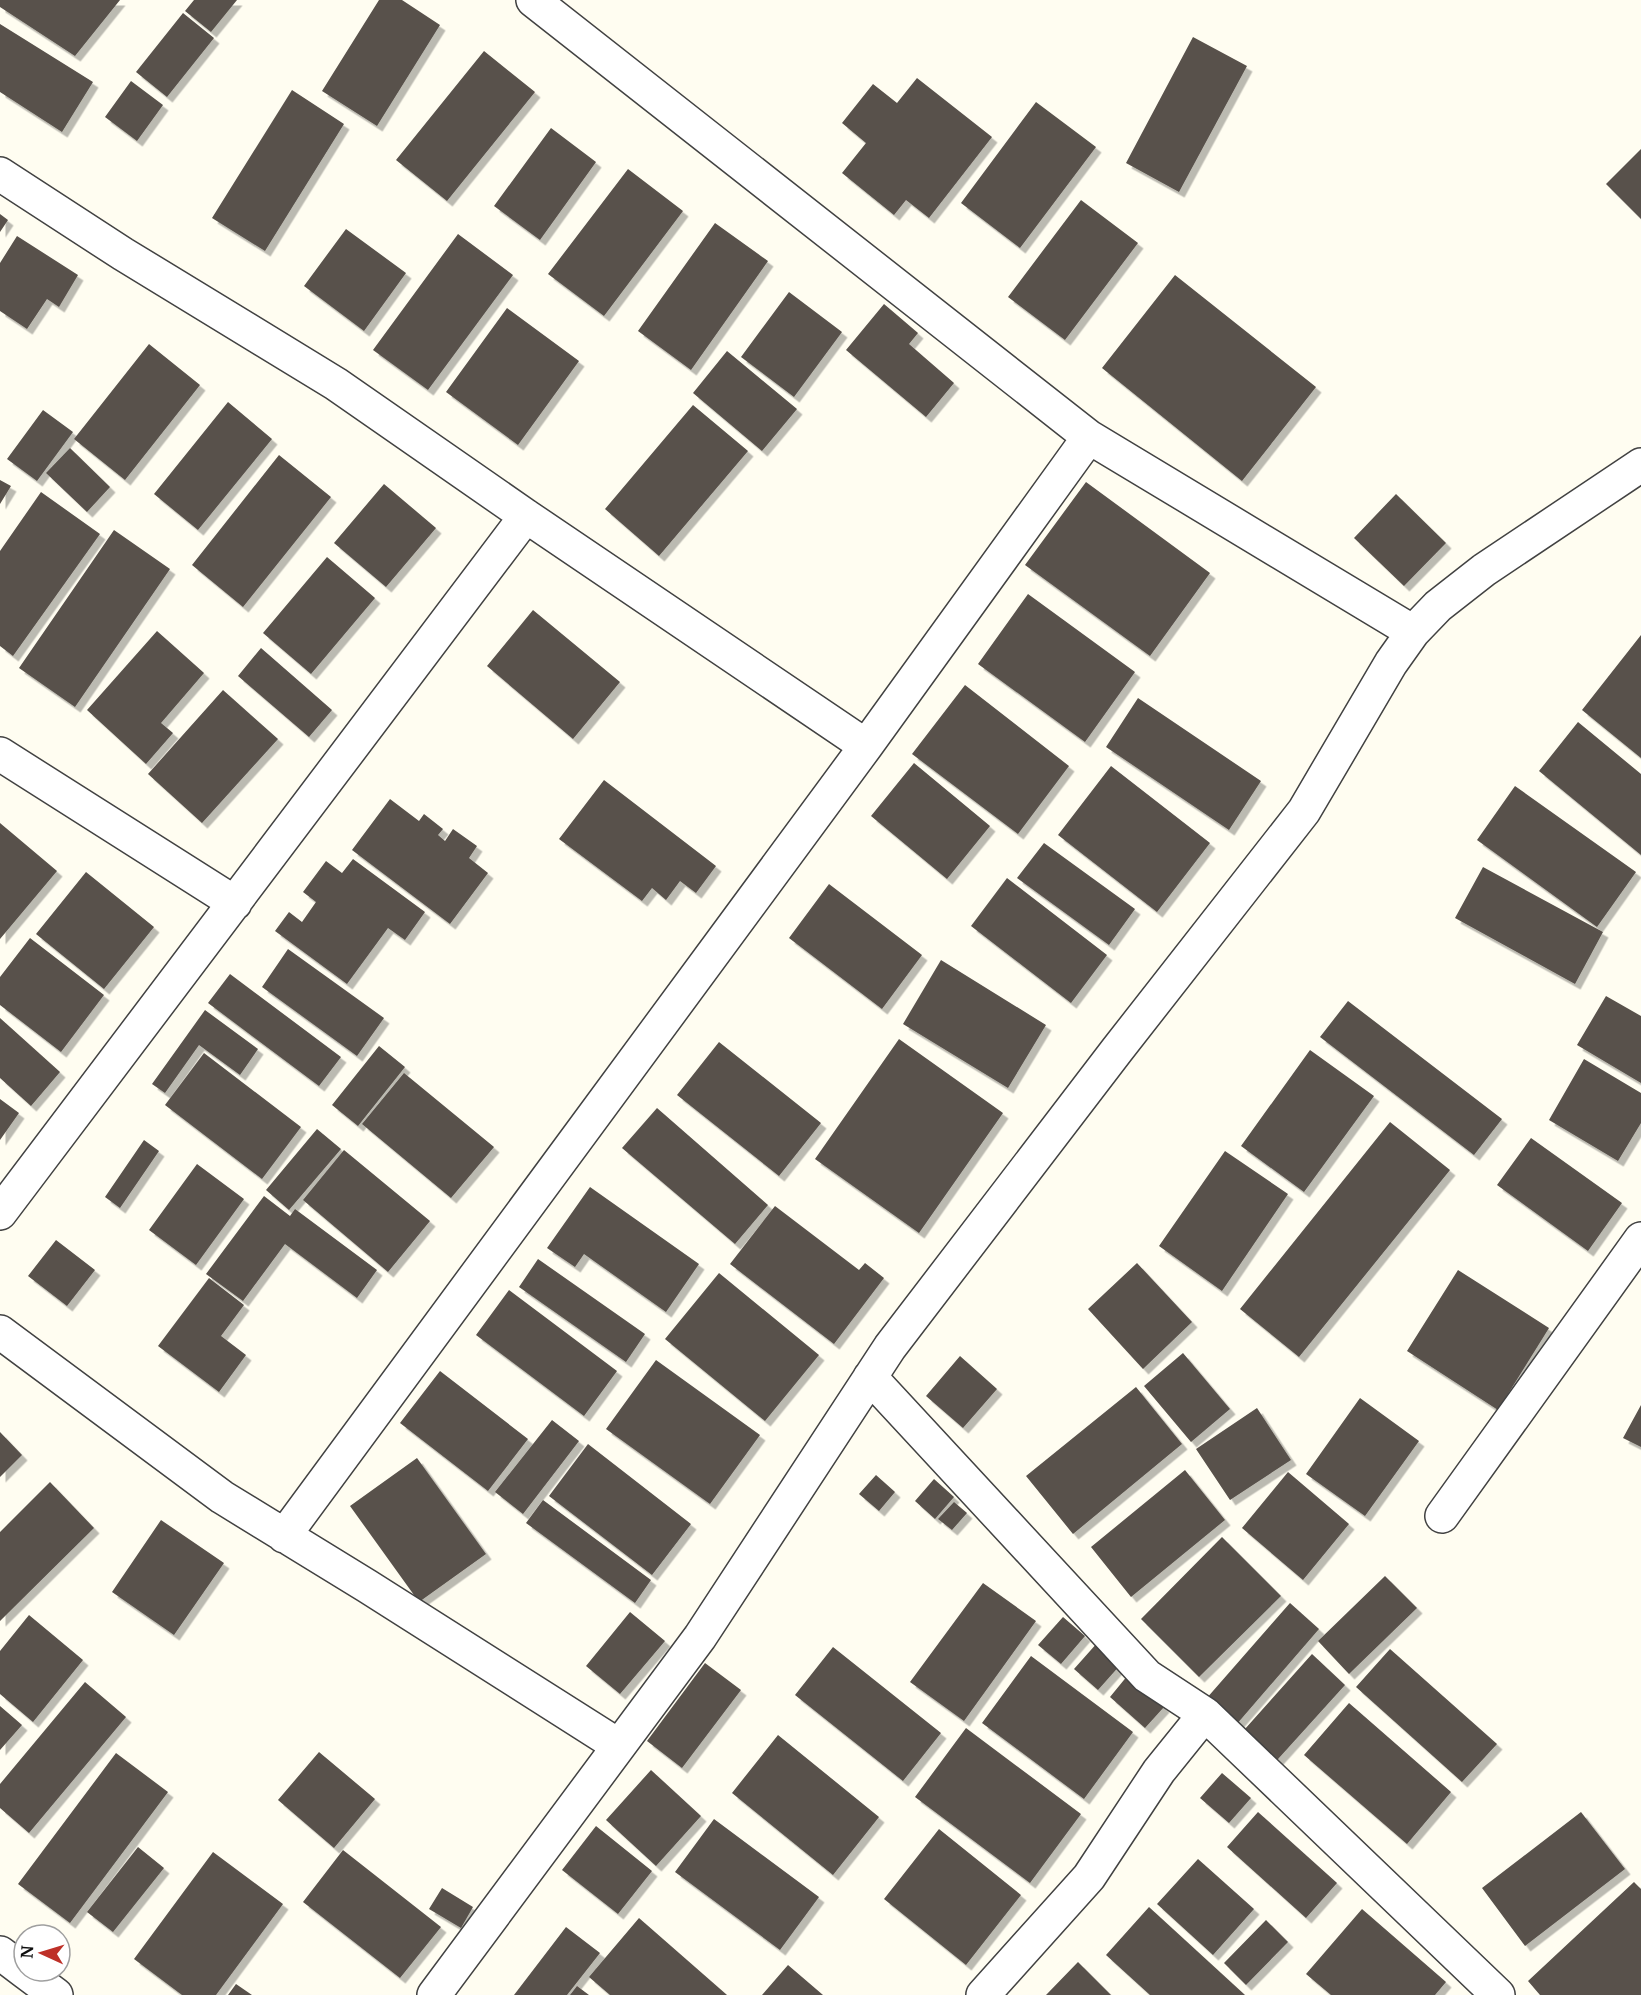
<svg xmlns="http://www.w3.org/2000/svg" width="1641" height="1995" font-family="Merriweather,serif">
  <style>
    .building { fill: #58514b; filter: url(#shadow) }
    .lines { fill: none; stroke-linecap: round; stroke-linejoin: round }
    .minor-casing { stroke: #424242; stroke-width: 36 }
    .minor { stroke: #fff; stroke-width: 33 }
  </style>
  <defs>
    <filter id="shadow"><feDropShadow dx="5.5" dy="5.5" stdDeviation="0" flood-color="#0004"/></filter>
  </defs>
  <rect width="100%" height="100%" fill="#fffdf1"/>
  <path class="building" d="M0,0h120l-45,56 -75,-49z
    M194,0h43l-26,32 -26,-21z
    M379,0h23l38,25 -63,101 -55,-35z
    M183,13l31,25 -47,59 -31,-25z
    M0,24l93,58 -31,50 -62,-40z
    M1193,37l54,29 -68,126 -53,-29z
    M484,51l51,41 -88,109 -51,-41z
    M917,78l75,59 -63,81 -23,-18 -12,15 -52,-42 24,-30 -24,-20 31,-39 24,19z
    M131,81l32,24 -26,36 -32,-24z
    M292,90l52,34 -79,127 -53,-33z
    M1036,102l60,45 -76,101 -59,-45z
    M551,128l45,34 -56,78 -46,-34z
    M1641,149v70l-35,-35z
    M628,169l55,42 -79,105 -56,-42z
    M1081,200l57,43 -73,97 -57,-43z
    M0,214l8,6 -8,12z
    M715,223l53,38 -77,109 -53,-39z
    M346,229l60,44 -42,58 -60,-45z
    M458,234l55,41 -85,115 -55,-40z
    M17,236l61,39 -19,32 -12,-8 -20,30 -27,-18v-48z
    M1175,275l141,112 -74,94 -140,-113z
    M789,292l53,40 -48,65 -53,-40z
    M884,304l34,29 -9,11 45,39 -28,34 -80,-67z
    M507,308l72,53 -61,84 -72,-53z
    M149,344l51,41 -75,95 -51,-41z
    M727,351l70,58 -35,42 -69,-58z
    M228,402l44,37 -74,91 -44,-36z
    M693,405l55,46 -89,105 -54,-47z
    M43,410l30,22 -36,49 -30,-22z
    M70,448l40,39 -23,25 -41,-39z
    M279,455l52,42 -88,110 -51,-42z
    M0,480l11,6 -11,18z
    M1086,482l124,91 -60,83 -125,-91z
    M384,484l52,44 -50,59 -52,-44z
    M41,492l59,42 -87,122 -13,-10v-95z
    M1396,494l50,49 -42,43 -50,-48z
    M114,530l56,39 -95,138 -56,-39z
    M327,557l48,41 -64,76 -48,-41z
    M1028,594l107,78 -50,70 -107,-78z
    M533,610l87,72 -47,57 -86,-73z
    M157,631l47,42 -43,50 12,10 -27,31 -59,-54z
    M1641,635v123l-59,-48z
    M261,648l71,62 -23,27 -71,-61z
    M965,685l104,81 -51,68 -106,-80z
    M223,690l55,49 -76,84 -54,-49z
    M1138,698l123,83 -32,49 -123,-83z
    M1578,722l63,52v81l-102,-84z
    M914,763l76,63 -43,53 -76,-63z
    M1111,766l99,77 -53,69 -99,-77z
    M604,780l112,86 -20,27 -16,-12 -14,19 -14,-12 -10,13 -83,-62z
    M1515,786l121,86 -39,55 -120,-87z
    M390,799l29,22 5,-7 19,15 -5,6 7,6 8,-12 24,17 -8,12 19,15 -38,51 -98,-74z
    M0,823l57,48 -57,68z
    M1044,843l91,66 -26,36 -92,-67z
    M353,859l72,53 -20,28 -17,-12 -41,56 -72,-53 14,-19 13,10 14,-20 -13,-10 23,-31 16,12z
    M1483,867l120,65 -28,52 -120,-66z
    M86,872l68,55 -50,62 -68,-55z
    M1007,878l100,77 -36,48 -100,-77z
    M829,884l93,71 -40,54 -93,-71z
    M30,938l74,57 -43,57 -61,-47v-28z
    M288,949l96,69 -27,38 -95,-69z
    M941,960l105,65 -38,63 -105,-64z
    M230,974l111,83 -22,29 -111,-83z
    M1606,996l35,20v67l-64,-38z
    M1348,1001l154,118 -28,36 -154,-118z
    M205,1010l53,39 -18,26 -41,-30 -34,48 -13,-9z
    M0,1018l60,54 -29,34 -31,-28z
    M899,1039l104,74 -84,120 -104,-74z
    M719,1042l102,81 -42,53 -102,-81z
    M379,1046l26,21 -47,59 -26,-21z
    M1310,1050l64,46 -70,96 -63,-46z
    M204,1053l97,74 -39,52 -97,-74z
    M1584,1059l57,34v30l-23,38 -69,-41z
    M404,1073l90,74 -43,51 -89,-74z
    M0,1099l19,14 -19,27z
    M657,1108l111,97 -33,39 -113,-96z
    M1390,1122l60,48 -151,187 -59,-48z
    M317,1129l24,20 -52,61 -23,-20z
    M1531,1138l91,65 -34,48 -91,-66z
    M144,1140l15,11 -39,57 -15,-11z
    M344,1150l86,71 -42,51 -85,-72z
    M1225,1151l63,43 -66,97 -63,-45z
    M197,1164l47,35 -48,66 -47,-35z
    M590,1187l109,77 -33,48 -82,-58 -9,13 -28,-19z
    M264,1196l26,20 5,-7 82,61 -20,28 -72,-54 -42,57 -37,-27z
    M775,1206l84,64 6,-7 19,15 -50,66 -104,-80z
    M56,1240l39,30 -28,36 -39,-30z
    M538,1259l107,75 -19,28 -107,-75z
    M1137,1263l55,59 -49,47 -55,-60z
    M1458,1270l91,58 -51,82 -91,-59z
    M719,1273l100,82 -54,66 -100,-82z
    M209,1278l35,27 -23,31 25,19 -27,37 -61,-46z
    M509,1290l108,81 -33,45 -108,-81z
    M1183,1353l47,56 -39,33 -47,-56z
    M960,1356l37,33 -34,39 -37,-32z
    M656,1360l104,75 -50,69 -104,-75z
    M440,1371l88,68 -40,52 -88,-68z
    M1136,1387l46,57 -109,90 -47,-58z
    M1360,1398l59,43 -54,75 -59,-42z
    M1641,1405v42l-18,-9z
    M1257,1408l34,52 -61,40 -34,-51z
    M552,1420l27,21 -56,73 -28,-22z
    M0,1432l22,23 -22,22z
    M588,1444l103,80 -39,51 -103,-79z
    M417,1458l69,96 -67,48 -69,-96z
    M1185,1470l40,50 -94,77 -40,-50z
    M1288,1472l61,52 -46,56 -61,-52z
    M876,1475l19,17 -16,19 -20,-17z
    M934,1479l20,18 -19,22 -20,-18z
    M50,1482l44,46 -94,93v-89z
    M543,1500l108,80 -16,23 -109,-80z
    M954,1502l13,11 -15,17 -14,-11z
    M161,1520l63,43 -50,72 -62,-43z
    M1222,1537l59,59 -82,81 -58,-58z
    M1385,1576l32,32 -68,66 -31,-33z
    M983,1583l53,38 -72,100 -54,-39z
    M1290,1603l29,26 -83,96 -30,-26z
    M630,1612l35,29 -45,53 -34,-28z
    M29,1615l54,45 -50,62 -33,-28v-43z
    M1063,1617l22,19 -24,28 -23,-19z
    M1098,1642l24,21 -24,27 -24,-21z
    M833,1647l108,86 -38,48 -108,-86z
    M1390,1649l107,95 -35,38 -106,-95z
    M1312,1654l33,31 -76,84 -33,-30z
    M1031,1656l102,76 -49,67 -102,-76z
    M705,1663l36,27 -59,78 -35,-27z
    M1128,1675l36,32 -19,21 -35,-31z
    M85,1682l41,35 -97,116 -29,-25v-24z
    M1349,1703l102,89 -44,52 -103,-89z
    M0,1706l22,19 -22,25z
    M966,1728l115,86 -51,69 -115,-86z
    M778,1735l101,82 -46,58 -101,-82z
    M319,1752l56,47 -41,49 -56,-48z
    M116,1753l52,39 -98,131 -52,-39z
    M651,1770l50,46 -45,50 -50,-46z
    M1222,1773l29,25 -22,25 -29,-25z
    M1258,1812l79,71 -31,35 -79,-71z
    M1581,1812l44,57 -100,77 -43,-58z
    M714,1819l105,78 -39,53 -105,-78z
    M596,1826l56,45 -34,43 -56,-44z
    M939,1829l82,66 -55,70 -82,-66z
    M138,1847l26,21 -51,64 -26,-20z
    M343,1850l98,77 -41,51 -97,-76z
    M213,1852l70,52 -67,91h-34l-48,-36z
    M1198,1859l56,50 -41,46 -56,-51z
    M1634,1882l7,7v106h-101l-12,-14z
    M442,1888l31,19 -12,21 -32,-19z
    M1149,1907l96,88h-95l-44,-40z
    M1362,1909l84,73 -11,13h-104l-25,-21z
    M639,1918l88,77h-117l-21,-18z
    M1266,1920l22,22 -42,43 -22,-22z
    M566,1927l34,26 -33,42h-53z
    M1078,1962l33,33h-65z
    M788,1965l35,30h-61z
    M236,1984l16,11h-24z
    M577,1986l12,9h-19z"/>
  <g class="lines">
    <g class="minor-casing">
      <path id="minor" d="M533,0l556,437 324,195
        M0,174l123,80 213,130 190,132 340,230
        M0,754l235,149
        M0,1213l526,-697
        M0,1332l222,165 145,89 252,160
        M870,1377l277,299 58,38 293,281
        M1442,1516l199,-277
        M284,1536l582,-790 223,-309
        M0,1953l24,18
        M24,1971l32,24
        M434,1995l266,-358 190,-290 227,-297 187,-239 87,-148 22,-31 25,-26 46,-36 157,-105
        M983,1995l106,-118 70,-106 46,-57"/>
    </g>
    <use href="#minor" class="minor"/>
  </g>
  <g transform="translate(42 1953) rotate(274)"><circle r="28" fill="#ffffff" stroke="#9f9f9f" stroke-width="1.5"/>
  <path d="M0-4.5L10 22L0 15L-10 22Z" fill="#be3028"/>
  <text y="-9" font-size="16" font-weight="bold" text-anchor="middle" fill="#0f0f0f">N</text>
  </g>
</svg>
